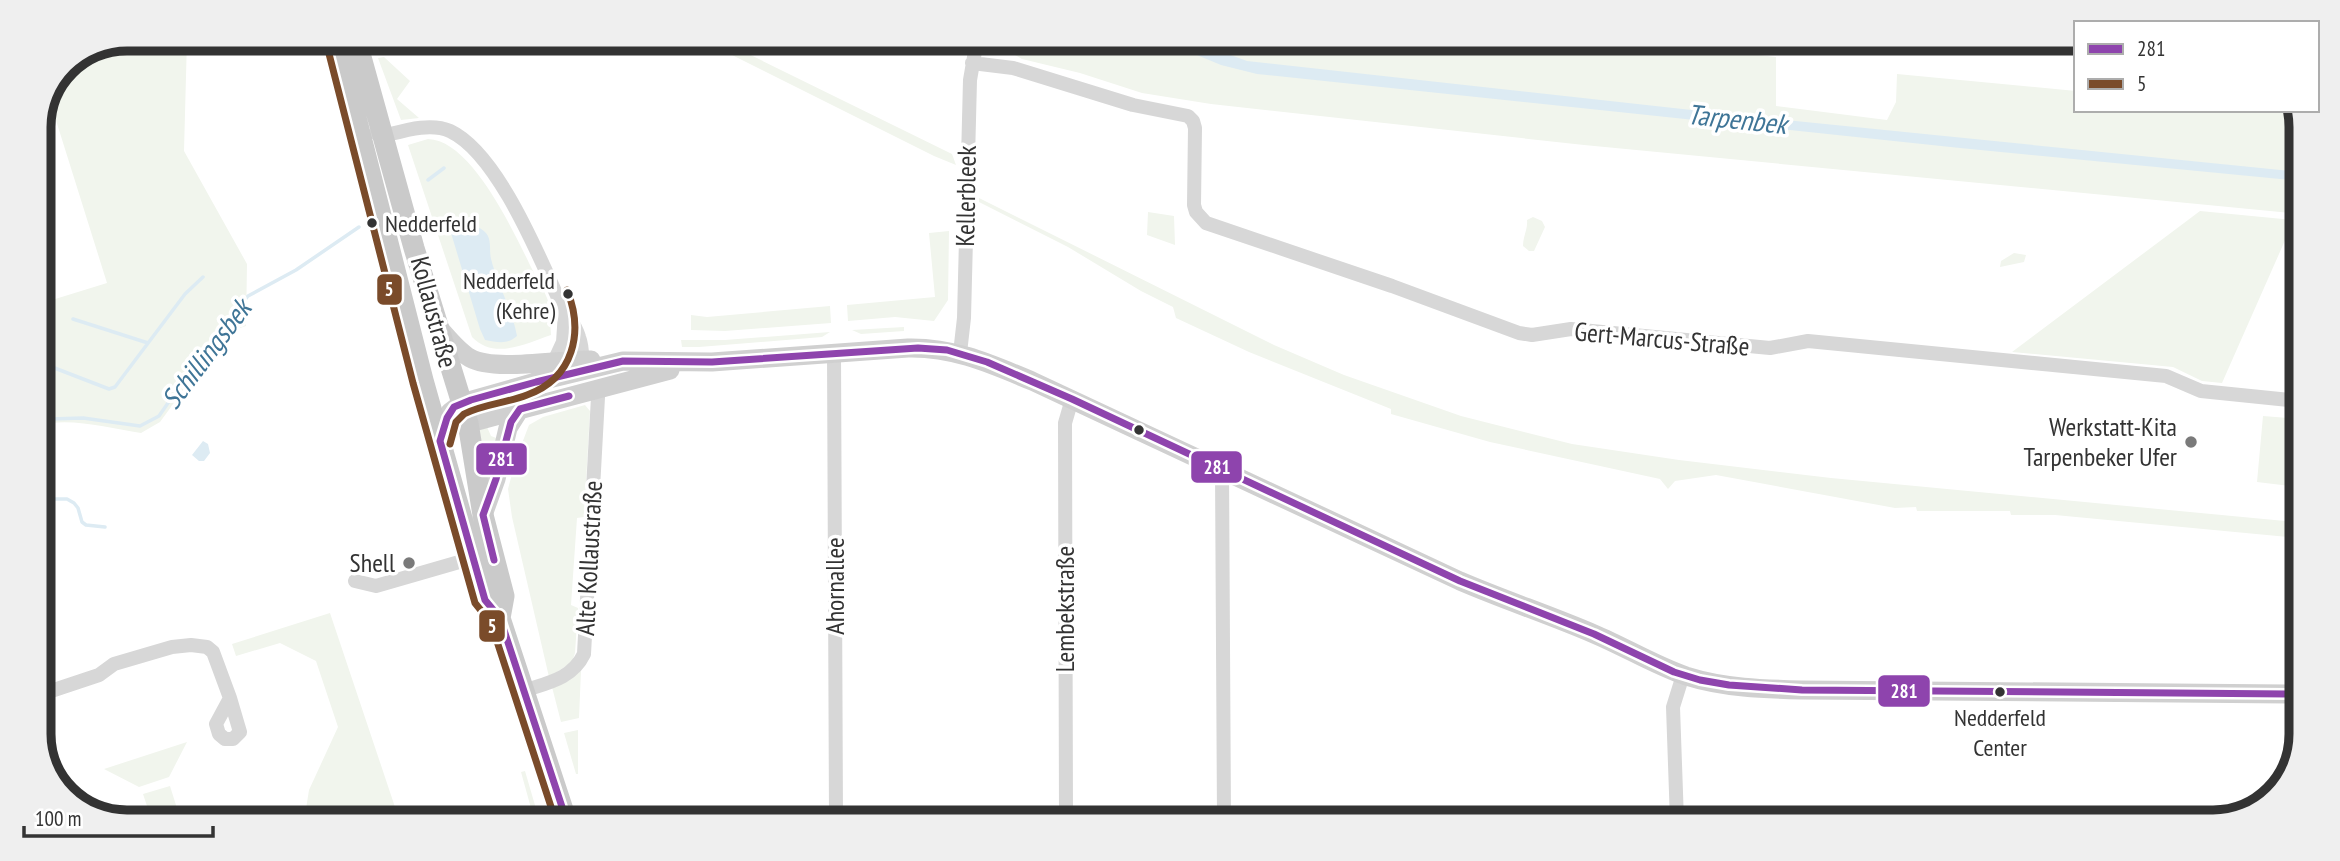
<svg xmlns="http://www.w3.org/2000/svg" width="2340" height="861" font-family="'PT Sans Narrow',sans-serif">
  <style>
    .green { fill: #f1f5ed }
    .water { fill: #ddebf3 }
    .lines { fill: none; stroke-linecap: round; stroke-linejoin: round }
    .stream { stroke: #ddebf3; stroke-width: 3.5 }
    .street { stroke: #d7d7d7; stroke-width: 14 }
    .secondary { stroke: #d0d0d0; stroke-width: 19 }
    .primary { stroke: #cacaca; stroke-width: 21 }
    .bus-1-casing { stroke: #fff; stroke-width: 12 }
    .bus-2-casing { stroke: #fff; stroke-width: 12 }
    .bus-1 { stroke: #8e44ad; stroke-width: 7 }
    .bus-2 { stroke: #7a4b2a; stroke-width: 7 }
    .bus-dot { fill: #333; stroke: #fff; stroke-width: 2.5 }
    .poi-dot { fill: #7a7a7a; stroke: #fff; stroke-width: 2.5 }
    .labels { text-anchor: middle; stroke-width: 7; stroke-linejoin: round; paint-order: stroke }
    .bus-label { font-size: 24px; fill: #333; stroke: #fff; text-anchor: start }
    .street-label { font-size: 26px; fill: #333; stroke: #fff }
    .poi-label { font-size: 26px; fill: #333; stroke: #fff; text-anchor: end }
    .water-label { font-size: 28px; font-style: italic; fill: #3f7597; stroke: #fff }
    .rim { fill: none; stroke: #333; stroke-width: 9 }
    .line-badge { stroke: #fff; stroke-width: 2.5 }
    .badge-label { font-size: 19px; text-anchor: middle; font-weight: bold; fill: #fff }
  </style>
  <rect width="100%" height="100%" fill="#fff"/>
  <path class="green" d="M127,39h60l-3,112 63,113 -1,62 -21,7 -65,89 -19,11c-32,-5 -70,-16 -102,-8v-121l68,-21 -58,-185 16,-34z
    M702,40h18l232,114 4,11 -22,-9z
    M998,40l641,2 137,15v49l111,14 9,-18 1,-28 179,17v19h221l4,11v93l-717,-69 -373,-41 -69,-11 -62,-20 -58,-14 -21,-12z
    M384,57l26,24 -13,18 22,19 -18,2 -23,-62z
    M428,139c44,1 86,94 104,130 5,11 16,26 18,39 1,8 0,18 1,27 -26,9 -57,25 -79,2l-64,-192z
    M979,198l295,147 70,30 117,41 111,28 107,16 152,18 454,43 14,4 -1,13 -243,-23h-44l-1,-4h-93l-1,-4 -21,1 -179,-33 -41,6 -7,8 -8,-10 -170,-37 -99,-28v-5l-142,-57 -73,-34 -3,-11 -32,-16 -73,-44 -89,-45z
    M2200,211l94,9 -72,163 -20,-2 -29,-14 -161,-15z
    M1148,212l26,4 1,29 -28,-10z
    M1533,217l9,4 3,6 -11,24h-5l-6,-5c0,-10 5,-17 4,-26z
    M949,231l-1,69 -14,21 -39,-4 -47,4 -1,-16 88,-8 -6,-64z
    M2014,253l12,2 -2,7 -24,5 1,-6z
    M830,306l1,17 -106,8 -34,-1v-15l16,2z
    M904,327v4l-43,3 -9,-4z
    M830,332l-8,5 -123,10h-17l-1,-7h44z
    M585,405l5,6 -6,106 -7,1 -6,87 7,3 -3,45 -3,9 -23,15 -37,-160 -4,-28 8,-30 13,-34 14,-8z
    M2263,416l36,3v68l-42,-5z
    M487,427l4,9 8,3 -12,39 -8,-48z
    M330,613l69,206 -92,-1 -2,-3 4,-25 29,-63 -22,-66 -36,-18 -44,13 -4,-12z
    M581,671l-2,47 -18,4 -9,-35z
    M578,730v44h-2l-12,-41z
    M187,742l-18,35 -30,10 -35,-18z
    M525,771l14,48h-5l-13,-47z
    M170,786l10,32h-29l-8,-24z"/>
  <path class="water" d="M1163,41h29l55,20 508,56 546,55v9l-341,-33 -703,-74 -36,-9z
    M462,219c8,4 18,8 24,14 6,7 3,18 5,26 7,27 21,50 26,77 -10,9 -20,6 -32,4l-5,-11 -32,-106 2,-3z
    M203,441l5,3 2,9 -6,8h-5l-7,-6z"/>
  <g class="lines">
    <path class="stream" d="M428,180l16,-12
      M73,319l75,24
      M39,362l70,27 6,-2 70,-93 18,-17
      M39,423l11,-4 33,-1 57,8 19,-10 50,-72 39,-48 48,-26 63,-43
      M39,499h28l7,4 4,5 4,14 4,3 19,2"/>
    <path class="street" d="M972,63l41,5 120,37 55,11 5,5 2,7 -1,77 2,7 10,11 186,63 127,47 13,2 39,-6 199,19 38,-7 358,35 35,15 98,10
      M376,133l7,3c20,-5 47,-14 67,-5 47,22 88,123 109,169 6,12 16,23 20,37 4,10 3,21 4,32
      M834,353l2,467
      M960,353l4,-35 6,-238 7,-40
      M551,368l12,-26 2,-29
      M1222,469l2,351
      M355,581l21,5 97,-28
      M523,691c24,-8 49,-12 61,-37l14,-257 -2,-9
      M39,695l60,-20 15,-11 58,-17 19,-2 16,2 6,5 17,46 -14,26 3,10 6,5h8l7,-7 -10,-34
      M1066,820l-1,-397 7,-24
      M1677,821l-4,-114 10,-32"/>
    <path class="secondary" d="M439,328c9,10 19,23 31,30 25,14 90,1 121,2
      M455,423l22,-2 193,-51
      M440,441l10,-29 12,-9 74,-21 87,-21 89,1 196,-14c46,-1 83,16 124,33l428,200c44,19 90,34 134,53 31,13 60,31 92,42 38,12 77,13 116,14l495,4
      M483,515l13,-36 12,-51 12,-19"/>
    <path class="primary" d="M336,39l87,341 62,220 15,18 66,201
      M356,39l58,209 54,175 15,92 21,81 -4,22"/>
    <g class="bus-1-casing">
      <path id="bus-1" d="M494,560l-11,-45 13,-36 15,-57 9,-13 49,-13
        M566,819l-66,-201 -15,-18 -45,-159 7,-23 7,-11 17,-7 65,-18 87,-21 89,1 206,-14 29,2 40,12 85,37 388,182 134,53 80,38 26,8 29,5 73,5 495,4"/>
    </g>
    <g class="bus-2-casing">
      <path id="bus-2" d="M326,42l87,341 62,220 16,20 64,196
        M450,444l6,-22 8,-8c19,-10 43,-11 63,-19 47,-17 57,-63 40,-105"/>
    </g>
    <use href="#bus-1" class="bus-1"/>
    <use href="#bus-2" class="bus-2"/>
  </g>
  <g class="bus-dot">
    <circle cx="372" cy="223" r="6"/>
    <circle cx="568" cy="294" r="6"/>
    <circle cx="1139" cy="430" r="6"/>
    <circle cx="2000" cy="692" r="6"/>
  </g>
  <g class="poi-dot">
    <circle cx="2191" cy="442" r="7"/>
    <circle cx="409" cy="563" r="7"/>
  </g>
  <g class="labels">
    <g class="bus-label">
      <text x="385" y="232">Nedderfeld</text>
      <text x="555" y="289" text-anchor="end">Nedderfeld<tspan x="555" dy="30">(Kehre)</tspan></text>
      <text x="2000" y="726" text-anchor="middle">Nedderfeld<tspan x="2000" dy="30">Center</tspan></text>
    </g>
    <g class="street-label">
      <text transform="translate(966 196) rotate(-89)" y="9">Kellerbleek</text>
      <text transform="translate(434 312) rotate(75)" y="9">Kollaustraße</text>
      <text transform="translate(1662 339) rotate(5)" y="9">Gert-Marcus-Straße</text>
      <text transform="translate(589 558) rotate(-87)" y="9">Alte Kollaustraße</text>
      <text transform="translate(835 586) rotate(-90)" y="9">Ahornallee</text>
      <text transform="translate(1065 609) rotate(-90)" y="9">Lembekstraße</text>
    </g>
    <g class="poi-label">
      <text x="2177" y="436">Werkstatt-Kita<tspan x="2177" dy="30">Tarpenbeker Ufer</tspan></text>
      <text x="395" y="572">Shell</text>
    </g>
    <g class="water-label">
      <text transform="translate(1737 119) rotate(6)" y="10">Tarpenbek</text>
      <text transform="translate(206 354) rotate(-53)" y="10">Schillingsbek</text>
    </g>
  </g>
  <path d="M0 0H2340V861H0ZM127 51H2213A76 76 0 0 1 2289 127V734A76 76 0 0 1 2213 810H127A76 76 0 0 1 51 734V127A76 76 0 0 1 127 51Z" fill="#efefef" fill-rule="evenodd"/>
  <path class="rim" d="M127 51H2213A76 76 0 0 1 2289 127V734A76 76 0 0 1 2213 810H127A76 76 0 0 1 51 734V127A76 76 0 0 1 127 51Z"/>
  <g class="line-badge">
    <rect x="376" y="273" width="27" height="33" rx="7" fill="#7a4b2a"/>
    <rect x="475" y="442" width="53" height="34" rx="7" fill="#8e44ad"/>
    <rect x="1190" y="450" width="53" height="34" rx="7" fill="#8e44ad"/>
    <rect x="478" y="609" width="28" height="34" rx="7" fill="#7a4b2a"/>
    <rect x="1877" y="674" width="54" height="34" rx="7" fill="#8e44ad"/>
  </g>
  <g class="badge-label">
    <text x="389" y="296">5</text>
    <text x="501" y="466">281</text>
    <text x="1217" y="474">281</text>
    <text x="492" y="633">5</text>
    <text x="1904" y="698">281</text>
  </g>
  <rect x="2074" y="21" width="245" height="91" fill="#ffffff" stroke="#adadad" stroke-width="2"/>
  <rect x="2088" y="44" width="35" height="10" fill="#8e44ad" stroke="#adadad" stroke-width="2"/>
  <text x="2137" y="56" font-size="21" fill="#333333">281</text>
  <rect x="2088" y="79" width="35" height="10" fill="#7a4b2a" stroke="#adadad" stroke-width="2"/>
  <text x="2137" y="91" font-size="21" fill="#333333">5</text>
  <path d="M24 826v10h189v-10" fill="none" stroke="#333333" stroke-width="3.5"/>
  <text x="35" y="826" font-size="21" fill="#333333" stroke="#ffffff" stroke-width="5" paint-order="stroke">100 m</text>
</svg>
